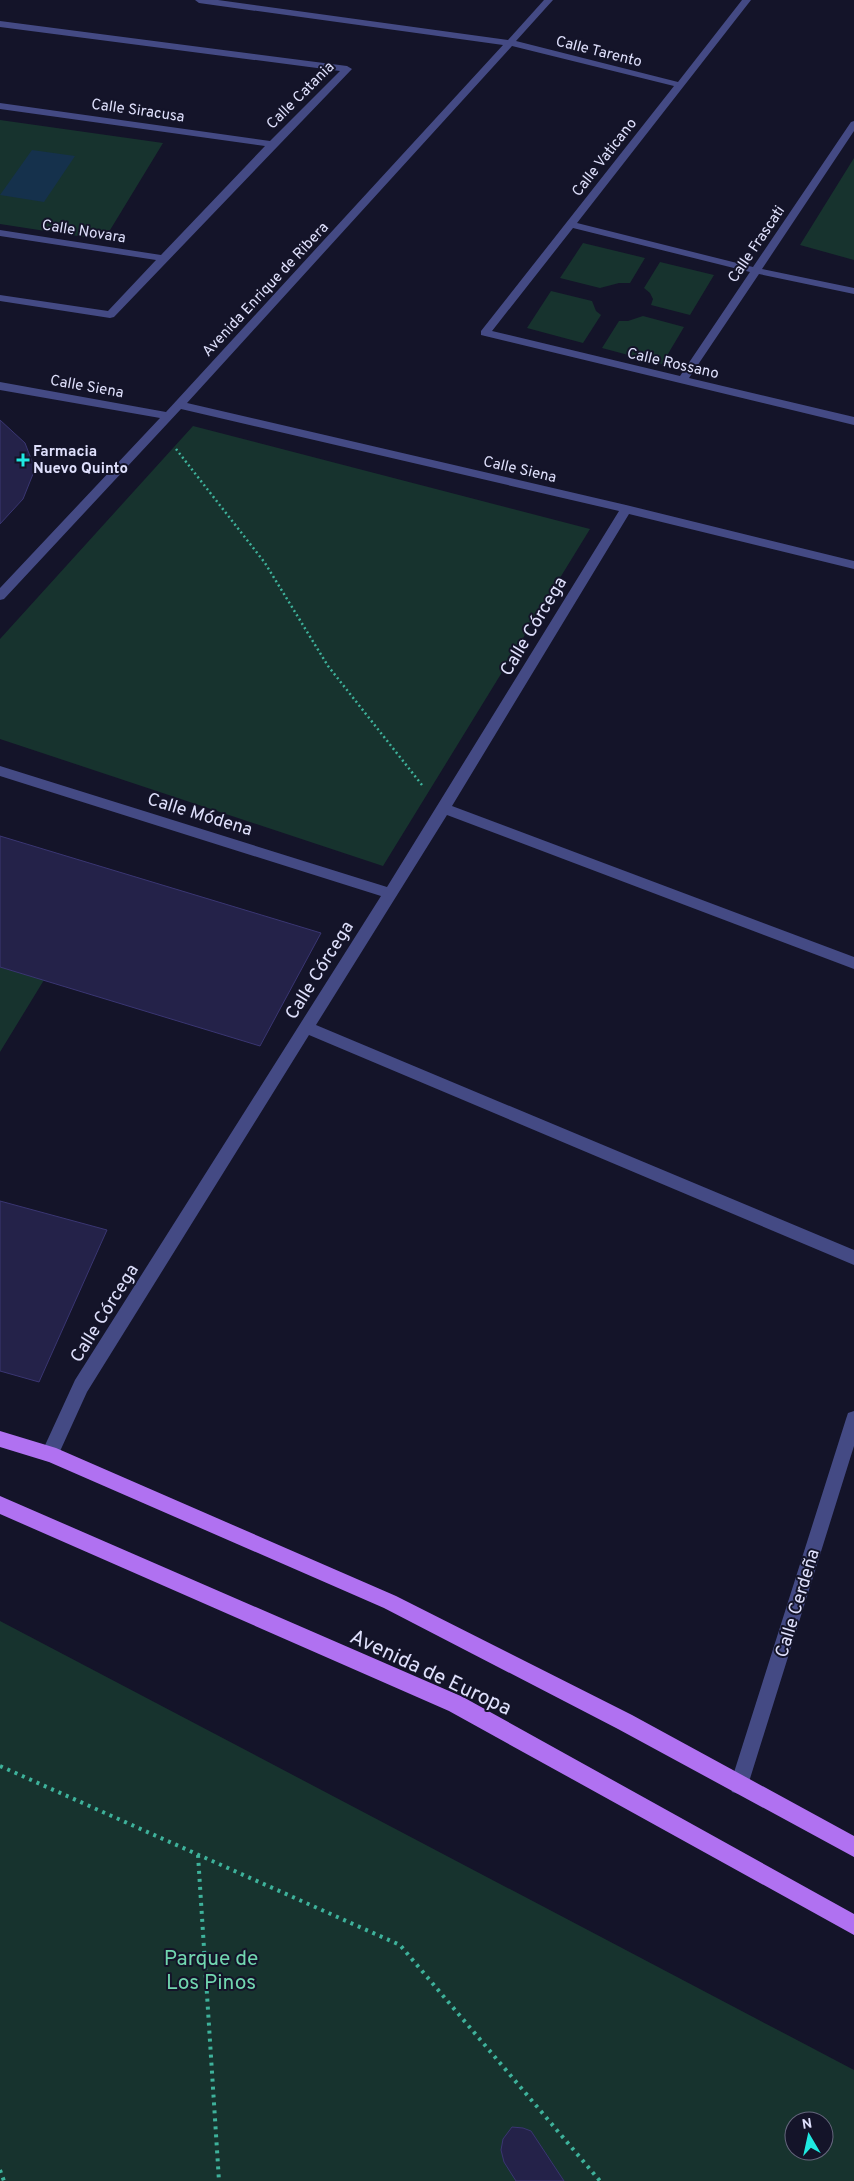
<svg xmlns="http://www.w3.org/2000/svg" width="854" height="2181" font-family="Overpass,sans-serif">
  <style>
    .green { fill: #17332e; fill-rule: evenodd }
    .water { fill: #15314c }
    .building { fill: #242249; stroke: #3a3672 }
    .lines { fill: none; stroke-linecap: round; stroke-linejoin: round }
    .path-far1 { stroke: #3eb29b; stroke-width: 2.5; stroke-dasharray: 2 3; stroke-linecap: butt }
    .path { stroke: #3eb29b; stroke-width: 4; stroke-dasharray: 3 5; stroke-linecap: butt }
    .minor { fill: #444a84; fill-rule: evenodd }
    .major { fill: #b071f1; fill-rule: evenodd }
    .poi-dot { fill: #1fe9e1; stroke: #141429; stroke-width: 2 }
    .labels { text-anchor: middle; stroke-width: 4; stroke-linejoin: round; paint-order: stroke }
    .far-street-label { font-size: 15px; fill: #dfe0fc; stroke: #141429 }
    .far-poi-label { font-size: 15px; font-weight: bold; fill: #dfe0fc; stroke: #141429; text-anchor: start }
    .street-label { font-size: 18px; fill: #dfe0fc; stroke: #141429 }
    .near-street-label { font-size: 21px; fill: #dfe0fc; stroke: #141429 }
    .near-park-label { font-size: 21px; fill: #71d6af; stroke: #141429 }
  </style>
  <rect width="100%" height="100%" fill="#141429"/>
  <path class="green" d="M0,120l163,23 -59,97 -104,-16z
    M854,158v102l-54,-15z
    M583,243l62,15 -15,25h-11l-19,5 -40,-10z
    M660,262l54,13 -24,40 -39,-10 2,-6 -3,-6 -6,-5z
    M551,291l41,10 4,10 5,4 -18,28 -56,-15z
    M643,316l41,11 -22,37 -60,-16 17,-27h9z
    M193,426l397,103 -207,337 -383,-127v-100z
    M0,967l44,13 -44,72z
    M0,1621l854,449v111h-854zM794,2121h30v30h-30z"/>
  <path class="water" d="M32,150l43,6 -31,46 -44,-7z"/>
  <path class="building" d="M0,420l25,23 10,26 -12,30 -23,25z
    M0,836l321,97 -61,113 -260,-79z
    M0,1201l107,29 -68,152 -39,-11z
    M512,2127l11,1 8,3 33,50h-48l-12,-19 -3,-12 2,-11z"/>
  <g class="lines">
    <path class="path-far1" d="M176,449l89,114 63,103 94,119"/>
    <path class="path" d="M0,1766l400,179 200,236
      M198,1855l21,326
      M0,2170l4,11"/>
    <path class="minor" d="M195,0h23l290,40 36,-40h9l-37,41 162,41 64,-82h9l-174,223 176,44 98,-145 3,-1v10l-92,138 92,19v6l-95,-20 -70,104 165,39v8l-373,-90v-4l193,-245 -162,-40 -325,357 439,102 228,56v8l-225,-55 -177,292 402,151v12l-407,-154 -131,210 538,225v15l-545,-230 -222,357 -31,68 -6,2 -6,-2 -3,-6 34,-74 306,-484 -381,-120v-10l387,121 232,-376 -438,-102 -177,190 -4,1v-12l160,-170 -160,-28v-8l166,30 337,-367 -304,-42zM573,228l177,44 -70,104 -188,-45z
      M0,21l347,45 5,3 -238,248 -4,1 -110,-17v-6l108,16 48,-51 -156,-24v-6l161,25 104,-109 -265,-37v-6l270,38 70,-70 -340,-44z
      M854,1411v35l-106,339 -2,7 -7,2 -7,-2 -2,-7 116,-366 2,-6z"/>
    <path class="major" d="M0,1431l56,17 340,148 236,119 222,121v21l-236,-128 -234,-121 -335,-146 -49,-15z
      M0,1496l463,201 391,217v21l-405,-224 -449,-197z"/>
  </g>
  <path class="poi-dot" d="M20.5 452.5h5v5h5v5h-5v5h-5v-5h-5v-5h5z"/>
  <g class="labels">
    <g class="far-street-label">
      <text transform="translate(599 51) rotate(14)" y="5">Calle Tarento</text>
      <text transform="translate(300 95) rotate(-45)" y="5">Calle Catania</text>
      <text transform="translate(138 110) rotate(8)" y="5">Calle Siracusa</text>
      <text transform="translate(604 157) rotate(-52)" y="5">Calle Vaticano</text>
      <text transform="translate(84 231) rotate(9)" y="5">Calle Novara</text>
      <text transform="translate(756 244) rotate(-56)" y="5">Calle Frascati</text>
      <text transform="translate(265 289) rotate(-47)" y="5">Avenida Enrique de Ribera</text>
      <text transform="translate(673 363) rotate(13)" y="5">Calle Rossano</text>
      <text transform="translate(87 386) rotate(10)" y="5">Calle Siena</text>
      <text transform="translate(520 469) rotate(13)" y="5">Calle Siena</text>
    </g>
    <g class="far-poi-label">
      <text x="33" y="456">Farmacia<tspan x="33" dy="17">Nuevo Quinto</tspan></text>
    </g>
    <g class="street-label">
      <text transform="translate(533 626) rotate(-59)" y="6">Calle Córcega</text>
      <text transform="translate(200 814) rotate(17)" y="6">Calle Módena</text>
      <text transform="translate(319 970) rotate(-58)" y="6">Calle Córcega</text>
      <text transform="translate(104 1313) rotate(-58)" y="6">Calle Córcega</text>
      <text transform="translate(797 1603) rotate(-73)" y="6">Calle Cerdeña</text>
    </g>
    <g class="near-street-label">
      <text transform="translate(431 1672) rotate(25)" y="7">Avenida de Europa</text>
    </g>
    <g class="near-park-label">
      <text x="211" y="1965">Parque de<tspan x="211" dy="24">Los Pinos</tspan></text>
    </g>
  </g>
  <g transform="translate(809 2136) rotate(351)"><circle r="24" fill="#141429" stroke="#65667d"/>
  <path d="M0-4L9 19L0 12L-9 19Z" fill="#1fe9e1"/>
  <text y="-8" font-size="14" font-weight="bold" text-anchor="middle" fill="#dfe0fc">N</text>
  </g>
</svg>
